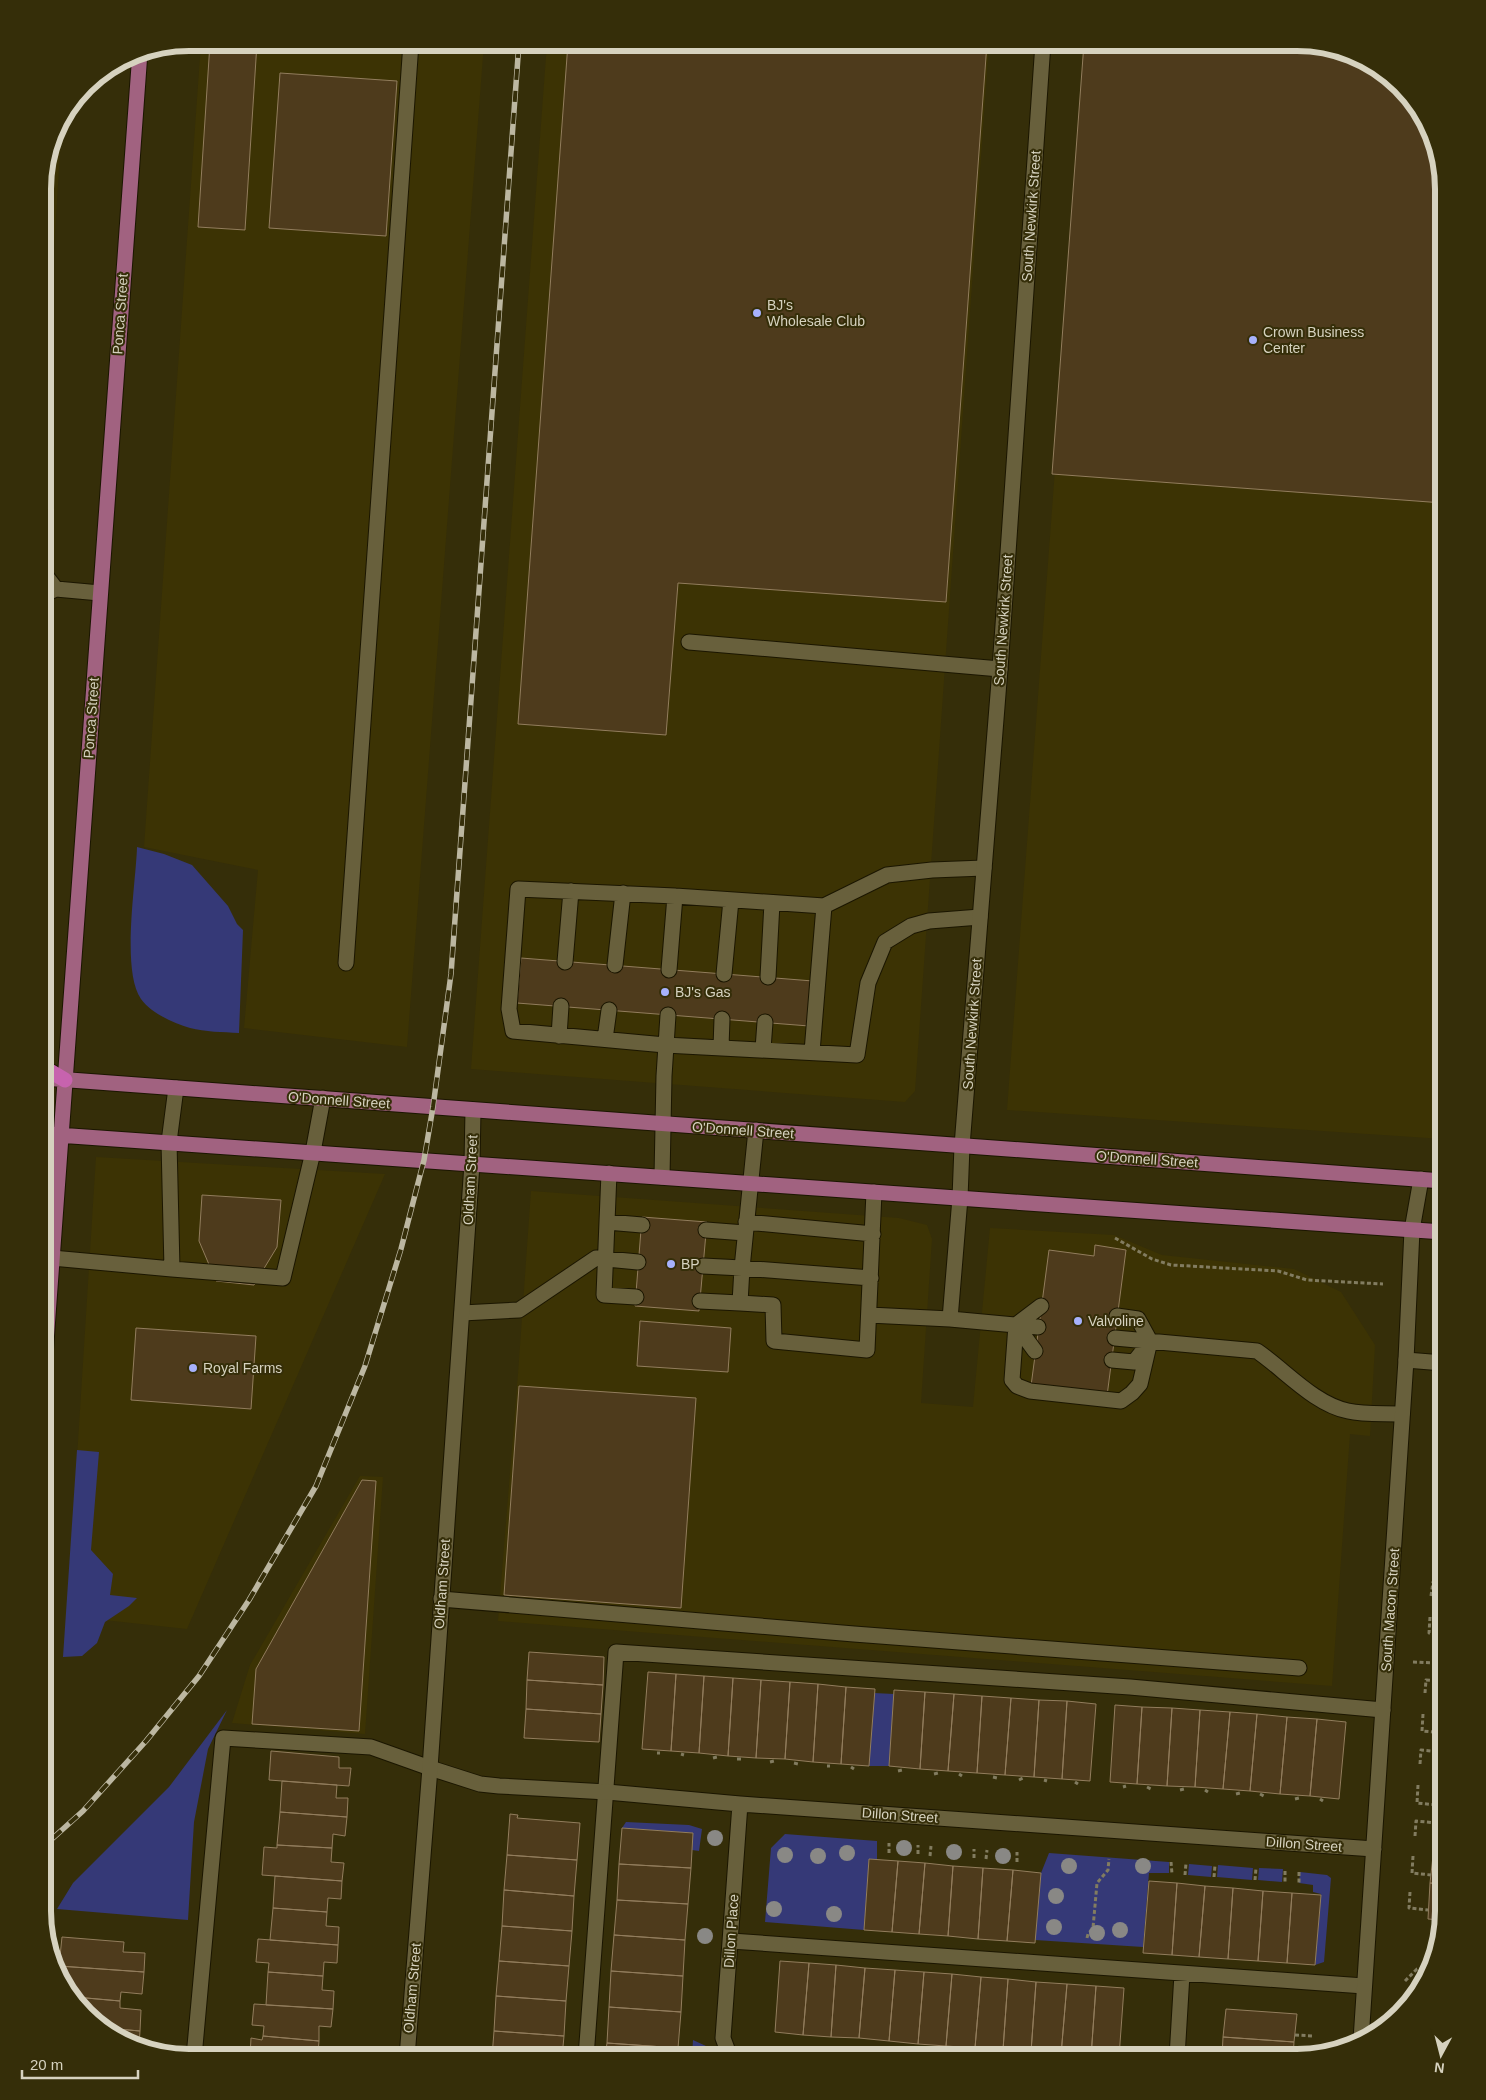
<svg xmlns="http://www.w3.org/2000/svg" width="1486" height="2100" font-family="Helvetica,sans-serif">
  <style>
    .built { fill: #3c3304 }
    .green { fill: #353977 }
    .building { fill: #4e3b1c; stroke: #927d5d }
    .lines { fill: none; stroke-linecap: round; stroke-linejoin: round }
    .service-casing { stroke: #1b1600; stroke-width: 17 }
    .minor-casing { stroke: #1b1600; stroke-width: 17 }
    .tertiary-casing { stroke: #1b1600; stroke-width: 17 }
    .primary-casing { stroke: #1b1600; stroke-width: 17 }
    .motorway-casing { stroke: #1b1600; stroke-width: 17 }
    .path { stroke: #827c60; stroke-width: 3; stroke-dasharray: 4 2.5; stroke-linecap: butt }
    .service { stroke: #68603c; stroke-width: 15 }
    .minor { stroke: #68603c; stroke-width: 15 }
    .tertiary { stroke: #68603c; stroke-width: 15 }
    .primary { stroke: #a16280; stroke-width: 15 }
    .motorway { stroke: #c763ae; stroke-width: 15 }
    .rail-casing { stroke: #bcb7a1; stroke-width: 5.5 }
    .rail { stroke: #352e09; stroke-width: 4; stroke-dasharray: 11; stroke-linecap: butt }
    .tree { fill: #898885 }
    .poi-dot { fill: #a7b1fc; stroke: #352e09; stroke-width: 2 }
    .labels { text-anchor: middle; stroke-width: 4; stroke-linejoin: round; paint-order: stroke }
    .street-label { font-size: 14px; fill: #d6d2bf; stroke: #352e09 }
    .poi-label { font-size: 14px; fill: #d6d2bf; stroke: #352e09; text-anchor: start }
    .rim { fill: none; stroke: #d6d2bf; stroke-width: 6 }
  </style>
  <rect width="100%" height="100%" fill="#352e09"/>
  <path class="built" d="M201,43h283l-77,1004 -163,-19 14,-158 -114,-23z
    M547,43h442l-74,1048 -10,11 -434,-33z
    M1087,43h219l64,19 73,128v949l-436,-29z
    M62,121l-19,303v-244l11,-47z
    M96,1157l289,17 -198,455 -120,-13z
    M531,1191l368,27 28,7 5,14 -11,164 52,4 17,-179 124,7 48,20 132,14 47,23 34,53 -5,91 -20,-2 -18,252 -834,-65 20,-247z
    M360,1476l23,1 -18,257 -133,-11 18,-58z"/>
  <path class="green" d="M137,847l27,7 28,11 36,41 9,18 6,6 -4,103c-16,-1 -34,-1 -49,-5 -17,-5 -39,-15 -49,-29 -20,-29 -5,-116 -4,-152z
    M77,1450l22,2 -8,98 22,24 -3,21 27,3 -8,8 -24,16 -8,21 -15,13 -19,1z
    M874,1693l20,1 -5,72h-20z
    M227,1710l-19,39 -14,73 -6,98 -131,-11 16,-26 96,-96z
    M626,1822l63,3 13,4 -3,22 -7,-1 1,-17 -71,-5z
    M785,1834l92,7v18h-8l-5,71 -99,-8 6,-74z
    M1049,1853l120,9v11h-20l-6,74 -108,-7 6,-67z
    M1189,1864l23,2 -1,11 -23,-2z
    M1218,1865l35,3 -1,12 -35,-3z
    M1259,1868l24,1 -1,13 -24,-2z
    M1300,1872l27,3 4,3 -7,84 -9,3 6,-71 -8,-2v-7l-14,-2z
    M693,2040l13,6 3,11h-17z"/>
  <path class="building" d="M210,43h47l-12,187 -47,-3z
    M568,43h419l-41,559 -268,-19 -12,152 -148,-11z
    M1084,43h222l64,19 54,54 20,74 -1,313 -391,-29z
    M280,73l117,8 -11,155 -117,-8z
    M521,958l292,23 -4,45 -292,-23z
    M202,1195l79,5 -4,47 -23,38 -38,-4 -17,-40z
    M642,1217l65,5 -8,89 -64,-5z
    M1095,1245l31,5 -19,146 -76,-10 18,-136 45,6z
    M640,1321l91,7 -3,44 -91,-6z
    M136,1328l120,8 -5,73 -120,-9z
    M519,1386l177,12 -15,210 -177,-13z
    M362,1480l14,1 -17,250 -107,-7 4,-55z
    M529,1652l75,5 -1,28 -76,-5z
    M648,1672l28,2 -5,77 -29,-2z
    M676,1674l28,2 -5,77 -28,-2z
    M704,1676l29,2 -5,78 -29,-3z
    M733,1678l28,2 -5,78 -28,-2z
    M527,1680l76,5 -2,29 -75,-5z
    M761,1680l29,2 -5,77 -29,-1z
    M790,1682l28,2 -5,78 -28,-3z
    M818,1684l28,3 -5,77 -28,-2z
    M846,1687l29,2 -6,77 -28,-2z
    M894,1690l31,2 -5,77 -31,-3z
    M925,1692l29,2 -6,77 -28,-2z
    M954,1694l28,2 -5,77 -29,-2z
    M982,1696l29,2 -6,77 -28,-2z
    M1011,1698l28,2 -5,77 -29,-2z
    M1039,1700l28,1 -5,78 -28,-2z
    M1067,1701l29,3 -6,77 -28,-2z
    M1115,1705l27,2 -5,77 -27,-2z
    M1142,1707l30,1 -5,78 -30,-2z
    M1172,1708l28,2 -5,77 -28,-1z
    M526,1709l75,5 -2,28 -75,-4z
    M1200,1710l30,2 -7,77 -28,-2z
    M1230,1712l27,2 -7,77 -27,-2z
    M1257,1714l30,3 -7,77 -30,-3z
    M1287,1717l30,2 -7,77 -30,-2z
    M1317,1719l29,3 -7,77 -29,-3z
    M1443,1740v36h-3z
    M271,1751l68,6v11h12l-2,18 -80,-6z
    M1440,1776h3v36l-6,-1z
    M282,1781l55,4 -1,13h12l-1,19 -67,-5z
    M1437,1811l6,1v36l-9,-1z
    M280,1812l67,5 -2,19 -12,-2 -1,14 -55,-3z
    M510,1814l8,1 -1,3 63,5 -3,37 -70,-5z
    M622,1828l71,5 -2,35 -72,-4z
    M277,1845l55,3 -1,14 13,1 -2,18 -80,-6 2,-28 13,1z
    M1434,1847l9,1v36l-13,-1z
    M507,1855l70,5 -3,36 -70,-6z
    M869,1859l29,2 -6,71 -28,-2z
    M898,1861l27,2 -6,71 -27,-2z
    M925,1863l28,3 -5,70 -29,-2z
    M619,1864l72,4 -3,36 -71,-4z
    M953,1866l30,2 -5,71 -30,-3z
    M983,1868l30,2 -6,71 -29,-2z
    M1013,1870l28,3 -6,70 -28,-2z
    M275,1876l67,5 -1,18 -13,-1 -1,14 -54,-4z
    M1149,1881l28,2 -5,72 -29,-2z
    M1177,1883l28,3 -6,71 -27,-2z
    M1430,1883l13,1v27l-2,9 -13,-1z
    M1205,1886l28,2 -5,71 -29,-2z
    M1233,1888l30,3 -5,70 -30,-2z
    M504,1890l70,6 -2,35 -70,-5z
    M1263,1891l29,2 -5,70 -29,-2z
    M1292,1893l29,2 -6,70 -28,-2z
    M617,1900l71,4 -3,36 -71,-5z
    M273,1908l54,4 -1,14 13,1 -1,18 -68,-5z
    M502,1926l70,5 -3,35 -70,-5z
    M614,1935l71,5 -2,36 -72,-5z
    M62,1937l62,5 -1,10 22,1 -1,19 -85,-6z
    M258,1939l80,6 -1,18 -13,-1 -1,14 -55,-4 1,-9 -13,-1z
    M499,1961l70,5 -3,35 -70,-5z
    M780,1961l29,2 -6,72 -28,-3z
    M809,1963l27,2 -5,72 -28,-2z
    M836,1965l29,3 -6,70 -28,-1z
    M59,1966l85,6 -2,22 -21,-2 -1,9 -45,-4 -13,-13z
    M865,1968l30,2 -6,71 -30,-3z
    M895,1970l29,2 -6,72 -29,-3z
    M611,1971l72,5 -2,36 -72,-5z
    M268,1972l55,4 -1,14 12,1 -1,18 -67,-4z
    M924,1972l28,2 -6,72 -28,-2z
    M952,1974l29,3 -6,71 -29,-2z
    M981,1977l27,2 -5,71 -28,-2z
    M1008,1979l28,3 -5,70 -28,-2z
    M1036,1982l31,2 -6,71 -30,-3z
    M1067,1984l29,2 -5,71 -30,-2z
    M1096,1986l28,2 -5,69h-28z
    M496,1996l70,5 -2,35 -70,-5z
    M75,1997l45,4v7l21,2 -1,21 -34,-3z
    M254,2004l79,5 -2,18 -12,-1v15l-56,-5 1,-10 -12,-1z
    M609,2007l72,5 -3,36 -71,-5z
    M1226,2009l71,5 -3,28 -71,-5z
    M106,2028l34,3 -1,14 -23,-7z
    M494,2031l70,5 -2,21h-70z
    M263,2036l56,5 -1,12 12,1v3h-80l1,-19 11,2z
    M1223,2037l71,5 -1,15h-71z
    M607,2043l71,5 -1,9h-72z"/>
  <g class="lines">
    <g class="service-casing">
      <path id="service" d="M43,572l13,17
        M43,595l13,-6 44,4
        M689,642l311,27
        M980,917l-51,4 -18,5 -26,16 -17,41 -11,72 -192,-10 -152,-14 -4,-22 9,-120 157,7 149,10 63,-31 45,-5 52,-2
        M565,962l6,-71
        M346,963l65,-920
        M615,965l8,-72
        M669,970l6,-74
        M724,974l7,-74
        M768,977l4,-74
        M559,1036l2,-30
        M605,1039l4,-29
        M721,1047l1,-28
        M763,1049l2,-27
        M812,1052l12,-146
        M176,1088l-7,54 3,127 111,9 30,-126 10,-54
        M609,1173l-5,122 32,2
        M662,1177l2,-101 4,-61
        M960,1198l-10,121 88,8
        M607,1222l35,3
        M746,1222l127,12
        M706,1230l39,3
        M52,1258l120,11
        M703,1266l39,2 14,-138
        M700,1301l40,2 2,-35 129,10
        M740,1303l33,2 1,36 93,9 7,-158
        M1041,1306l-25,19 -4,55 5,6 13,5 91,10 11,-8 8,-9 10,-43 -12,-22 -21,-3
        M462,1313l57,-3 77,-52 42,4
        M869,1315l81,4
        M1016,1325l19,26
        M1115,1338l142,13c28,19 57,53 91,60 17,4 37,2 54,3
        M1112,1360l22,2 12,-15
        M1406,1360l37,3
        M441,1599l413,35 445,34
        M731,1941l633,45
        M194,2057l29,-319 148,9 59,21
        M586,2057l30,-405 514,35 253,23
        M1177,2057l5,-83"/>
    </g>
    <g class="minor-casing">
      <path id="minor" d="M960,1198l2,-52 38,-477 43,-626
        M430,1768l50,16 19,2 108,6 133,12 634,45
        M1361,2040l45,-680 6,-130 9,-51
        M730,2057l-7,-19 17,-234"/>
    </g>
    <g class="tertiary-casing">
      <path id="tertiary" d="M407,2057l23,-289 42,-604 1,-54"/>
    </g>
    <g class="primary-casing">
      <path id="primary" d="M43,1078l1400,103
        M43,1134l1400,98
        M43,1384l97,-1332"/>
    </g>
    <g class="motorway-casing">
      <path id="motorway" d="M43,1067l22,13"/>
    </g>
    <path class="path" d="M1115,1238l37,21 19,6 107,6 29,9 76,4
      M1443,1455v-14
      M1441,1474l-1,18 3,1
      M1437,1526l1,-14 5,1
      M1436,1544l-2,19 9,1
      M1431,1596l2,-14 10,1
      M1430,1617l-1,16 14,1
      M1413,1662l21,1
      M1425,1693l1,-13 17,1
      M1423,1714l-1,17 21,2
      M657,1753h3
      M681,1754l3,1
      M713,1758l4,-1
      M737,1759h4v1
      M770,1762l4,-1
      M794,1763l4,1
      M1420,1764l1,-14 21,2
      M827,1766h3
      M851,1767l3,2
      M898,1771l4,-1
      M934,1774l4,-1
      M959,1774l3,2
      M993,1777l4,1
      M1019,1780l4,-2
      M1044,1780l3,1
      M1075,1782l3,2
      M1418,1785l-1,18 21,2
      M1123,1787l3,-1
      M1147,1787l4,2
      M1180,1790l4,-1
      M1205,1790l3,2
      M1236,1794l4,-1
      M1260,1794l4,2
      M1295,1799l4,-1
      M1320,1799l3,2
      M1415,1836l1,-15 20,2
      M889,1853v-10
      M918,1854v-9
      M930,1856l1,-10
      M1413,1856l-1,17 19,2
      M974,1858v-9
      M986,1859l1,-9
      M1017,1862v-10
      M1171,1862l1,12
      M1285,1871v11
      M1299,1872v11
      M1185,1875l1,-12
      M1214,1877l1,-12
      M1255,1880l1,-12
      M1410,1892l-1,16 19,2
      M1087,1938l1,-4 5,-6 4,-45 11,-13 1,-11
      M1405,1981l12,-12h11
      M1295,2035l18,1
      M1294,2051l18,1"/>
    <use href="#service" class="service"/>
    <use href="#minor" class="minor"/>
    <use href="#tertiary" class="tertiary"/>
    <use href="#primary" class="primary"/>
    <use href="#motorway" class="motorway"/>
    <g class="rail-casing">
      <path id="rail" d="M53,1838l30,-27 63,-70 53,-65 50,-76 67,-114 49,-120 36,-117 23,-89 9,-53 18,-133 68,-931"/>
    </g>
    <use href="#rail" class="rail"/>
  </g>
  <g class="tree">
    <circle cx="715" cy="1838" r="8"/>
    <circle cx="904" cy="1848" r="8"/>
    <circle cx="954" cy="1852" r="8"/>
    <circle cx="847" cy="1853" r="8"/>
    <circle cx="785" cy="1855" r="8"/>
    <circle cx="818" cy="1856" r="8"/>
    <circle cx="1003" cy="1856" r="8"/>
    <circle cx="1069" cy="1866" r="8"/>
    <circle cx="1143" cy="1866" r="8"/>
    <circle cx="1056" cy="1896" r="8"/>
    <circle cx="774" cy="1909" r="8"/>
    <circle cx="834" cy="1914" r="8"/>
    <circle cx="1054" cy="1927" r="8"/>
    <circle cx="1120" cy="1930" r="8"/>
    <circle cx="1097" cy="1933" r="8"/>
    <circle cx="705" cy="1936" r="8"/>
  </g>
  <g class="poi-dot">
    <circle cx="757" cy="313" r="5"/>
    <circle cx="1253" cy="340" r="5"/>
    <circle cx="665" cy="992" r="5"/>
    <circle cx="671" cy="1264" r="5"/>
    <circle cx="1078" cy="1321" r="5"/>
    <circle cx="193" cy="1368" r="5"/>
  </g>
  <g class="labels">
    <g class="street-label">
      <text transform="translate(1031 216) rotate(-86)" y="5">South Newkirk Street</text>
      <text transform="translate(120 314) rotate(-86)" y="5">Ponca Street</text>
      <text transform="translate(1003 620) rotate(-86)" y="5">South Newkirk Street</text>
      <text transform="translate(91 718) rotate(-86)" y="5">Ponca Street</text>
      <text transform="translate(972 1024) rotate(-86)" y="5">South Newkirk Street</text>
      <text transform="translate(339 1100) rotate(4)" y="5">O'Donnell Street</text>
      <text transform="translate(743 1130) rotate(4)" y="5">O'Donnell Street</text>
      <text transform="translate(1147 1159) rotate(4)" y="5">O'Donnell Street</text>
      <text transform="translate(470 1180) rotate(-87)" y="5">Oldham Street</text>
      <text transform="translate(442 1584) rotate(-86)" y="5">Oldham Street</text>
      <text transform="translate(1390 1610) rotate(-86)" y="5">South Macon Street</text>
      <text transform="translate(900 1815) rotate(4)" y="5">Dillon Street</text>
      <text transform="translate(1304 1844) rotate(4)" y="5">Dillon Street</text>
      <text transform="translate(731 1931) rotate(-86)" y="5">Dillon Place</text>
      <text transform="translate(412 1988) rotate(-85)" y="5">Oldham Street</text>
    </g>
    <g class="poi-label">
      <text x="767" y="310">BJ's<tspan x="767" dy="16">Wholesale Club</tspan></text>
      <text x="1263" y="337">Crown Business<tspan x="1263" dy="16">Center</tspan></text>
      <text x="675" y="997">BJ's Gas</text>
      <text x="681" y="1269">BP</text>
      <text x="1088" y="1326">Valvoline</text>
      <text x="203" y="1373">Royal Farms</text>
    </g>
  </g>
  <path d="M0 0H1486V2100H0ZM189 51H1297A138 138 0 0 1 1435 189V1911A138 138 0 0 1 1297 2049H189A138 138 0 0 1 51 1911V189A138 138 0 0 1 189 51Z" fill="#352e09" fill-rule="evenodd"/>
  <path class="rim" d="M189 51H1297A138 138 0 0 1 1435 189V1911A138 138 0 0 1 1297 2049H189A138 138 0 0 1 51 1911V189A138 138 0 0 1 189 51Z"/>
  <g transform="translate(1441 2055) rotate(187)" stroke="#352e09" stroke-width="4" paint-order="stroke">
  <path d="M0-4L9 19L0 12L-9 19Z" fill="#d6d2bf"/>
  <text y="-8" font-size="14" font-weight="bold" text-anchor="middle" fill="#d6d2bf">N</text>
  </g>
  <path d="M22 2070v8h116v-8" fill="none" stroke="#d6d2bf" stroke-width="2.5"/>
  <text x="30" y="2070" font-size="15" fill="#d6d2bf" stroke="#352e09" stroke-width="4" paint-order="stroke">20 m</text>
</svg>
